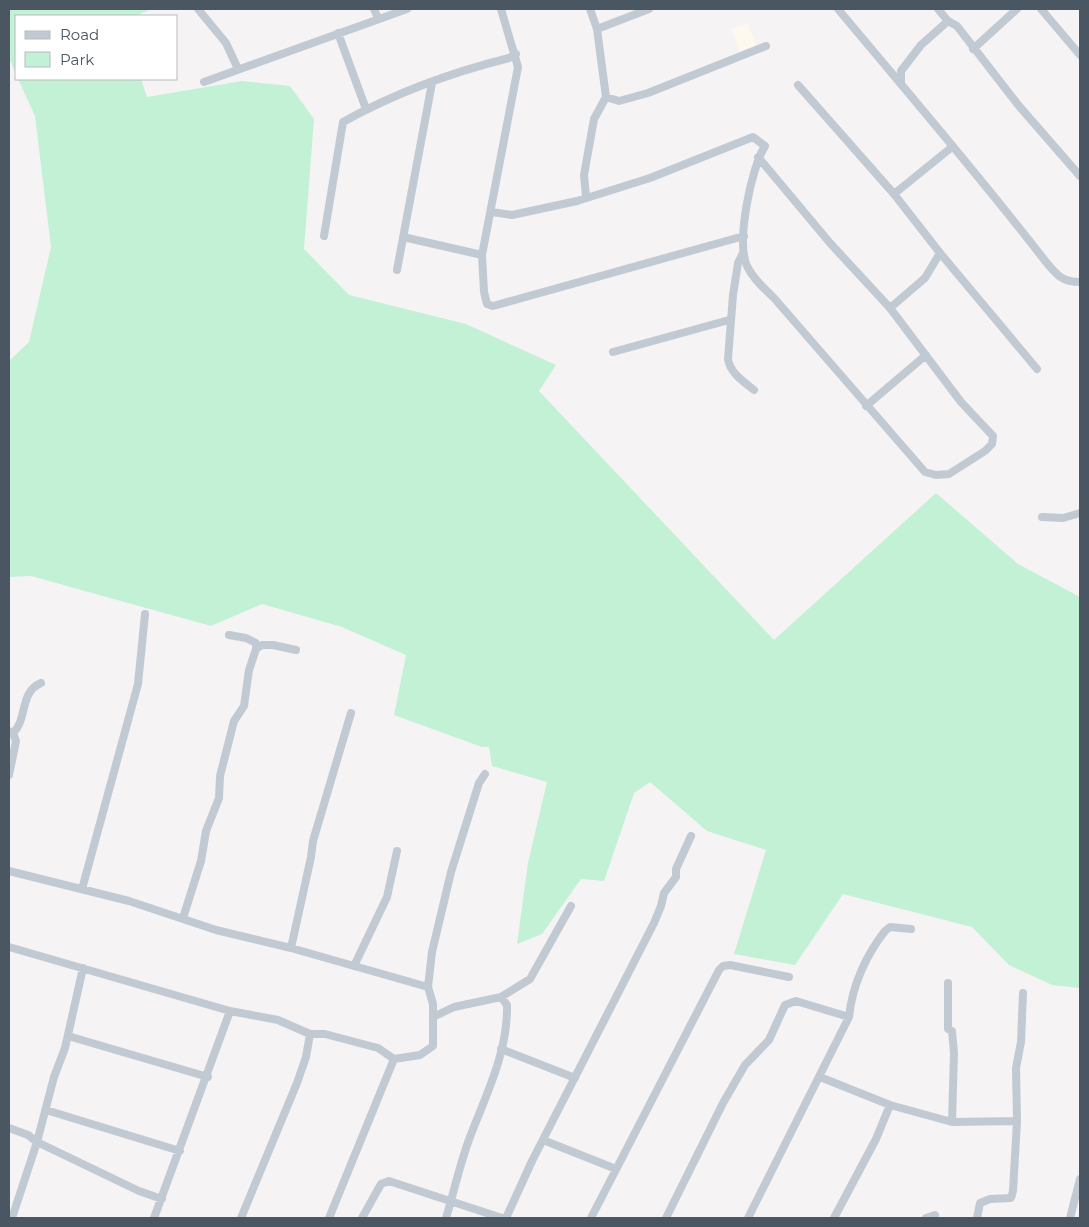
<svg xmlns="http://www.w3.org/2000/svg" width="1089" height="1227" font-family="Montserrat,sans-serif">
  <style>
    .commercial { fill: #fdf9ef }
    .green { fill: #c3f1d5 }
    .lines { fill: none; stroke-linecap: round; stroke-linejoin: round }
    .minor { stroke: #c1cad2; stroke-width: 8 }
  </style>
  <rect width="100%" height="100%" fill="#f5f3f3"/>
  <path class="commercial" d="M748,24l8,21 -16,6 -9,-22z"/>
  <path class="green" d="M9,9h142l-15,7h-120v58l-7,-16z
    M18,79h123l6,18 95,-16 48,5 24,33 -10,130 45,46 117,29 90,41 -17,26 235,249 162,-147 82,71 62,33v391l-28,-3 -43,-20 -37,-38 -129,-33 -48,71 -61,-11 32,-104 -59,-19 -57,-49 -16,11 -30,88 -23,-2 -39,55 -25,10 11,-81 19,-81 -55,-16 -3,-19h-7l-88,-32 12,-60 -64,-28 -80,-23 -51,22 -180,-50 -22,1v-216l20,-19 22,-95 -16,-131z"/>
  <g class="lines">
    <path class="minor" d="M198,9l28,34 12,26
      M374,9l4,9
      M501,9l17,58 -36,188 2,37 3,12 6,2 251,-70
      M838,9c70,84 141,166 208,253 11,13 16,20 34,20
      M938,9l10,12 9,5 62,80 61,70
      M1041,9l39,46
      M597,29l52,-20
      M338,33l28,76
      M973,49l44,-40
      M204,82l203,-73
      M901,82v-11l20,-26 27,-24
      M798,85l96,109 46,59 97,116
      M606,97l13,4 29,-8 118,-47
      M894,194l58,-47
      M586,197l-2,-22 10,-56 12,-22 -9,-68 -7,-20
      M492,212l20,3 65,-14 73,-23 103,-41 12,9c-14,22 -29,96 -18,120 6,13 17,22 27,32l151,174 11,3 13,-1 36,-23 7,-7 1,-8 -32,-34 -71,-94 -60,-65 -72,-86
      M324,236l19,-114c50,-28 110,-50 166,-64l7,-4
      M403,237l79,18
      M743,253l-5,10 -5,32 -5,64c2,14 16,23 26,31
      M397,270l35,-187
      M890,308l35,-30 15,-25
      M613,352l116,-32
      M866,406l60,-51
      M1042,517l21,1 17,-5
      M229,635l17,3 10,5v6
      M9,731l4,2 3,8 -7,34
      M13,733c15,-14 6,-41 28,-50
      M9,871l120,30 87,29 75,18 137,39
      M82,889l56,-205 7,-70
      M183,918l18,-57 5,-30 13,-33 1,-22 14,-55 10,-15 5,-36 7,-21 6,-4h11l23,5
      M9,947l221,64 48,9 32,14h15l53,14 16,11 26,-4 13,-9v-42l-5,-17 4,-35 19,-80 28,-89 6,-9
      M291,948l20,-91 2,-16 38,-128
      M354,966l33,-69 10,-46
      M948,983v46l4,2 2,22 -2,69
      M433,1017l21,-10 47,-10 29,-18 41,-73
      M68,1036l140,41
      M501,1049l74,29
      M820,1077l70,28 62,17 65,-1
      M46,1110l134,41
      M9,1128l19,7 9,7 102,49 23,8
      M543,1140l73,29
      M12,1218l25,-76 17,-65 11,-29 18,-80
      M154,1218l76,-207
      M241,1218l56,-135 9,-26 4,-23
      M329,1218l65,-159
      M362,1218l19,-34 8,-3 113,37
      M446,1218c8,-26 14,-55 24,-81 16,-42 38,-85 37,-132l-6,-8
      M506,1218l26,-57 122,-238 7,-17 3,-13 12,-16v-8l15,-33
      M591,1218l128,-248 4,-4 7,-1 59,12
      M666,1218l57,-115 22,-38 24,-25 16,-35 11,-4 53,16
      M748,1218l101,-201c3,-31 17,-62 36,-86l5,-4 21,2
      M834,1218l42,-79 14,-34
      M926,1218l9,-3
      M977,1218l3,-15 10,-4 21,-1 2,-7 4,-70 -1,-53 5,-26 2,-49
      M1070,1218l10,-39"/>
  </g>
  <rect width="1089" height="1227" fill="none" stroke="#4a5661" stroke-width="20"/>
  <rect x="15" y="15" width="162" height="65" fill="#ffffff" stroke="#b7bbc0"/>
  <rect x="25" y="31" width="25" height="8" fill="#c1cad2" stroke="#b7bbc0"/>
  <text x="60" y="40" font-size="15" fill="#4a5661">Road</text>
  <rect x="25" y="52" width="25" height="15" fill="#c3f1d5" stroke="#b7bbc0"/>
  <text x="60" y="65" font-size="15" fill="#4a5661">Park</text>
</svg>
